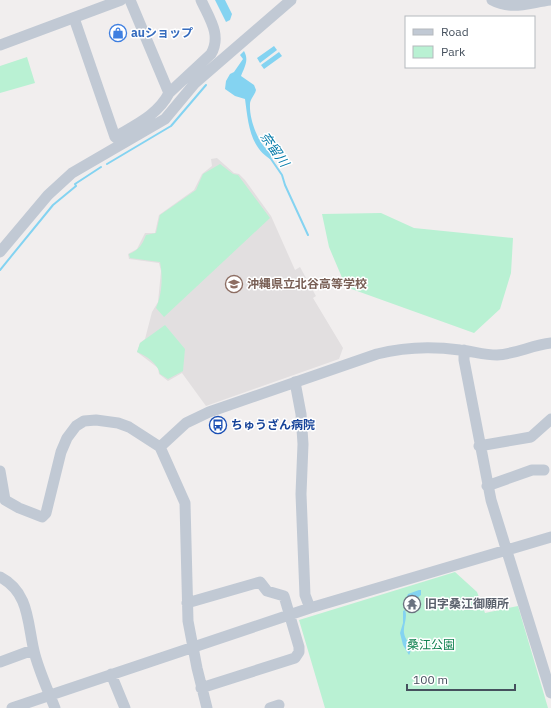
<svg xmlns="http://www.w3.org/2000/svg" width="551" height="708" font-family="'IBM Plex Sans','Noto Sans JP',sans-serif">
  <style>
    .education { fill: #e2dfe0 }
    .green { fill: #b9f1d3 }
    .water { fill: #84d3f1 }
    .lines { fill: none; stroke-linecap: round; stroke-linejoin: round }
    .stream { stroke: #84d3f1; stroke-width: 2 }
    .minor { stroke: #c1c9d4; stroke-width: 11 }
    .labels { text-anchor: middle; stroke-width: 3; stroke-linejoin: round; paint-order: stroke }
    .shop-label { font-size: 12px; font-weight: bold; fill: #366cbe; stroke: #fff; text-anchor: start }
    .education-label { font-size: 12px; font-weight: bold; fill: #785e54; stroke: #fff; text-anchor: start }
    .transit-label { font-size: 12px; font-weight: bold; fill: #164399; stroke: #fff; text-anchor: start }
    .worship-label { font-size: 12px; font-weight: bold; fill: #5b616d; stroke: #fff; text-anchor: start }
    .park-label { font-size: 12px; fill: #118351; stroke: #fff }
    .water-label { font-size: 13px; font-style: italic; fill: #057ba9; stroke: #fff }
  </style>
  <rect width="100%" height="100%" fill="#f1eeee"/>
  <path class="education" d="M217,158l17,15 5,1 6,6 26,36 24,54 5,-3 16,29 -3,2 30,50 -4,11 -133,47 -24,-33 -14,8 -9,-7 -1,-6 -21,-16 3,-9 5,-4 7,-27 6,-10 3,-31 -2,-8 -30,-4 -1,-5 9,-5 8,-16h10l4,-18 35,-25 8,-16 10,-8 -1,-7z"/>
  <path class="green" d="M27,57l8,26 -35,10v-27z
    M220,164l13,10 5,1 32,43 -106,99 -8,-9c6,-13 7,-32 4,-46l-30,-4 -1,-4c10,-4 13,-9 17,-19l10,-2 4,-18 36,-25 7,-16z
    M381,213l33,15 99,10 -2,35 -11,36 -26,24 -128,-46 -17,-40 -7,-33z
    M165,325l20,24 -2,22 -15,8 -8,-5c-2,-10 -13,-18 -23,-22l3,-9z
    M455,572l22,20 8,21 33,-7 30,102h-223l-26,-88z"/>
  <path class="water" d="M215,0h10l7,14 -2,6 -4,2z
    M274,46l3,4 -17,13 -3,-5z
    M244,51c5,9 1,15 -3,25l13,9 2,5c-1,5 -6,9 -6,14 -1,16 9,42 22,50l-2,5c-21,-13 -22,-39 -25,-60l-10,-3 -10,-7 1,-8 4,-7 4,-2 9,-13 -3,-4z
    M279,52l3,4 -18,13 -3,-4z
    M419,590h2v5l-4,3 -1,5 -8,-3 -5,5 5,-11z
    M405,610c3,8 -2,15 -1,23 1,8 10,13 5,22l-6,-10 -3,-12 3,-10v-12z"/>
  <g class="lines">
    <path class="stream" d="M269,156l13,19 3,10 23,50
      M107,164l64,-38 35,-41
      M0,270l53,-65 23,-19 -1,-2 26,-17"/>
    <path class="minor" d="M130,0l39,93
      M492,0c20,11 39,2 59,0
      M74,18l41,119c20,-12 43,-22 54,-44l42,-39c11,-19 -2,-36 -10,-54
      M0,45l121,-45
      M0,252l48,-57 24,-22 93,-54 30,-36 96,-83
      M464,350v10l27,140 60,193
      M295,382l6,32 2,30 -2,50 4,101 5,13
      M479,446l52,-9 20,-18
      M160,447l26,-24 23,-11 168,-58c27,-7 55,-8 83,-4 12,1 24,5 37,5 19,-1 35,-10 54,-12
      M0,471l5,29 14,8 23,9 4,-4 15,-61 6,-14 9,-12 8,-5 12,-1 22,3 11,4 31,20 25,56 3,118 9,47 10,40
      M487,486l45,-16h12
      M0,577c31,16 27,49 35,78 5,18 13,36 20,53
      M187,603l73,-21 7,9 17,5 15,51v5l-4,6 -94,30
      M0,662l30,-11
      M111,674l14,34
      M12,708l298,-100 241,-71
      M270,708l9,-3"/>
  </g>
  <defs>
    <g id="shop-ring" transform="scale(0.9)"><circle r="9.5" fill="#fff" stroke="#3f7fe0" stroke-width="1.5"/><path d="M-5-2.5h2.3a2.7 3.5 0 0 1 5.4 0H5L5.5 6h-11ZM-1.5-2.5h3a1.5 2.3 0 0 0-3 0Z" fill="#3f7fe0"/></g>
    <g id="school-ring" transform="scale(0.9)"><circle r="9.5" fill="#fff" stroke="#8d6e63" stroke-width="1.5"/><path d="M0-5L7-2L0 1L-7-2ZM-4 1L0 2.5L4 1V4Q0 6-4 4Z" fill="#8d6e63"/></g>
    <g id="bus-ring" transform="scale(0.9)"><circle r="9.5" fill="#fff" stroke="#1a4fb4" stroke-width="1.5"/><path d="M-5-6H5V4H4V6H2V4H-2V6H-4V4H-5ZM-3.5-4V0h7V-4ZM-3.5 1.2v1.5H-2V1.2ZM2 1.2v1.5H3.5V1.2Z" fill="#1a4fb4"/></g>
    <g id="temple-ring" transform="scale(0.9)"><circle r="9.5" fill="#fff" stroke="#6b7280" stroke-width="1.5"/><path d="M0-6L5-2H3V0L6.5 2.5H4V6H1.5V3h-3V6H-4V2.5H-6.5L-3 0V-2H-5Z" fill="#6b7280"/></g>
  </defs>
  <g fill-rule="evenodd">
    <use href="#shop-ring" x="118" y="33"/>
    <use href="#school-ring" x="234" y="284"/>
    <use href="#bus-ring" x="218" y="425"/>
    <use href="#temple-ring" x="412" y="604"/>
  </g>
  <g class="labels">
    <g class="shop-label">
      <text x="131" y="37">auショップ</text>
    </g>
    <g class="education-label">
      <text x="247" y="288">沖縄県立北谷高等学校</text>
    </g>
    <g class="transit-label">
      <text x="231" y="429">ちゅうざん病院</text>
    </g>
    <g class="worship-label">
      <text x="425" y="608">旧字桑江御願所</text>
    </g>
    <g class="park-label">
      <text x="431" y="649">桑江公園</text>
    </g>
    <g class="water-label">
      <text transform="translate(275 149) rotate(55)" y="5">奈留川</text>
    </g>
  </g>
  <rect x="405" y="16" width="130" height="52" fill="#ffffff" stroke="#b5b9be"/>
  <rect x="413" y="29" width="20" height="6" fill="#c1c9d4" stroke="#b5b9be"/>
  <text x="441" y="36" font-size="12" fill="#45505d">Road</text>
  <rect x="413" y="46" width="20" height="12" fill="#b9f1d3" stroke="#b5b9be"/>
  <text x="441" y="56" font-size="12" fill="#45505d">Park</text>
  <path d="M407 684v6h108v-6" fill="none" stroke="#45505d" stroke-width="2"/>
  <text x="413" y="684" font-size="12" fill="#45505d" stroke="#ffffff" stroke-width="3" paint-order="stroke">100 m</text>
</svg>
